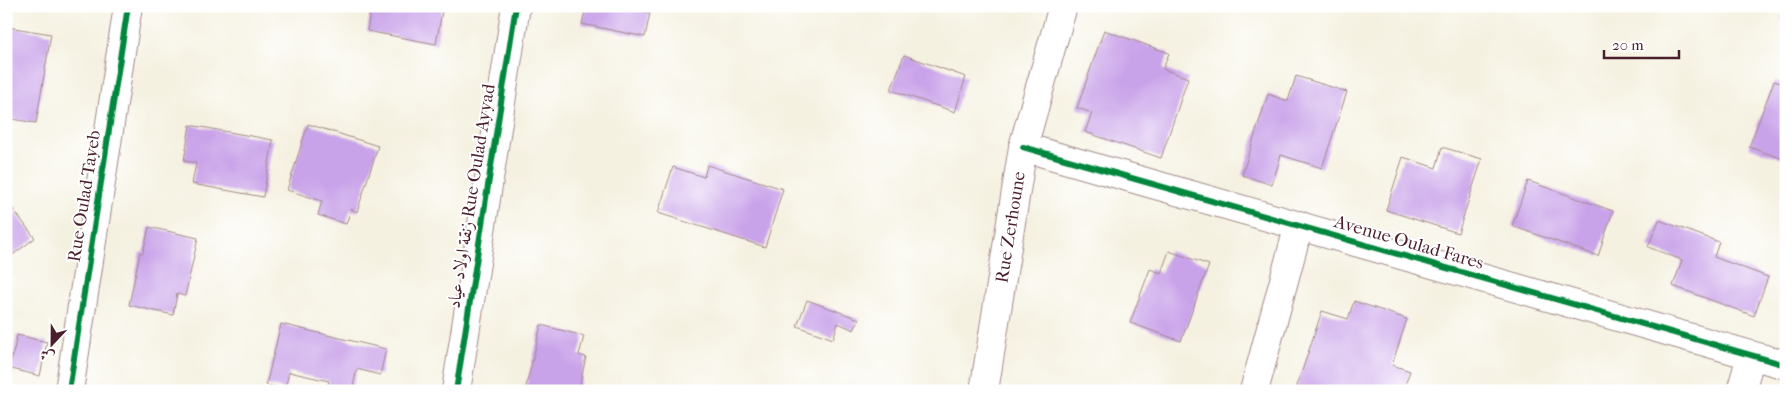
<svg xmlns="http://www.w3.org/2000/svg" width="1792" height="397" font-family="'IM FELL French Canon',Amiri,serif">
  <style>
    .building { fill: #c9a3e9 }
    .lines { fill: none; stroke-linecap: round; stroke-linejoin: round }
    .minor-casing { stroke: #a08886; stroke-width: 30 }
    .minor { stroke: #fff; stroke-width: 28 }
    .cycleway-casing { stroke: #fff; stroke-width: 9 }
    .cycleway { stroke: #00873e; stroke-width: 6 }
    .labels { text-anchor: middle; stroke-width: 4; stroke-linejoin: round; paint-order: stroke }
    .street-label { font-size: 18px; fill: #4a1f2b; stroke: #fff }
  </style>
  <rect width="100%" height="100%" fill="#fff"/>
  <filter id="ink" filterUnits="userSpaceOnUse"><feTurbulence type="fractalNoise" baseFrequency=".02" numOctaves="2"/><feDisplacementMap in="SourceGraphic" scale="10" xChannelSelector="R" yChannelSelector="G"/><feConvolveMatrix kernelMatrix="1 2 1 2 8 2 1 2 1" color-interpolation-filters="sRGB"/></filter>
  <filter id="wash" filterUnits="userSpaceOnUse"><feTurbulence type="fractalNoise" baseFrequency=".0096" numOctaves="4" result="noise"/><feDisplacementMap in="SourceGraphic" scale="20" xChannelSelector="R" yChannelSelector="G"/><feGaussianBlur stdDeviation="1.12" result="paint"/><feColorMatrix in="noise" values="0 0 0 0 0 0 0 0 0 0 0 0 0 0 0 0 0 1.4 0 .05"/><feComposite in="paint" operator="in"/></filter>
  <g filter="url(#wash)">
    <rect width="100%" height="100%" fill="#f5f1e1"/>
    <g id="blocks">
      <path class="building" d="M371,6h72l-7,38 -69,-13z
        M586,6h42v2l22,5 -5,24 -63,-13z
        M1785,6h1v15l-5,-2z
        M8,27l43,7 -15,89 -30,-5v-79z
        M1104,30l65,23 -6,16 25,9 -27,80 -76,-26 7,-19 -15,-5z
        M904,55l62,22 -11,35 -64,-22z
        M1296,76l51,16 -25,76 -41,-13 -9,30 -30,-10 26,-81 20,7z
        M1774,81l12,4v75l-37,-13z
        M308,124l70,22 -21,66 -6,-3 -5,15 -28,-9 4,-14 -35,-11z
        M190,125l83,15 -10,57 -71,-13 4,-21 -12,-2z
        M1442,147l40,12 -24,74 -72,-23 17,-53 33,11z
        M707,165l76,24 -18,58 -107,-34 15,-46 31,10z
        M1528,181l85,30 -15,45 -86,-30z
        M6,200l29,38 -29,22z
        M1659,220l60,22 -5,15 54,20 -14,39 -81,-30 9,-26 -34,-13z
        M149,227l49,11 -13,58 -8,-2 -4,21 -44,-10 11,-53 3,1z
        M1169,251l40,14 -28,76 -51,-18 20,-54 11,4z
        M807,300l52,19 -5,11 -16,-7 -5,16 -36,-13z
        M1354,301l53,18 -15,46 18,6 -7,20h-54l-8,-3 -1,3h-39l-5,-2 26,-78 26,8z
        M281,324l105,25 -6,26 -23,-6 -5,22h-26l3,-10 -40,-9 -4,17 -19,-4z
        M541,325l43,11 -5,19 7,2 -7,31 11,3h-65z
        M17,335l30,7 -7,34 -28,-7 -6,21v-32l6,1z"/>
    </g>
  </g>
  <g filter="url(#ink)">
    <use href="#blocks" fill-opacity="0" stroke="#a08886" stroke-width="1"/>
    <g class="lines">
      <g class="minor-casing">
        <g id="minor">
          <path d="M1023,147l763,218"/>
          <path d="M69,391l59,-385"/>
          <path d="M456,391l60,-385"/>
          <path id="s1" d="M984,391l39,-244 40,-141"/>
          <path d="M1254,391l45,-166"/>
          <path d="M1741,391l10,-35"/>
        </g>
      </g>
      <use href="#minor" class="minor"/>
      <g class="cycleway-casing">
        <path id="cycleway" d="M1023,147l763,218
          M69,391l59,-385
          M456,391l60,-385"/>
      </g>
      <use href="#cycleway" class="cycleway"/>
    </g>
  </g>
  <g class="labels">
    <g class="street-label">
      <text transform="translate(84 196) rotate(-81)" y="6">Rue Oulad Tayeb</text>
      <text transform="translate(471 196) rotate(-81)" y="6">زنقة اولاد عياد Rue Oulad Ayyad</text>
      <text dy="6" stroke="none"><textPath href="#s1" startOffset="166">Rue Zerhoune</textPath></text>
      <text transform="translate(1409 242) rotate(16)" y="6">Avenue Oulad Fares</text>
    </g>
  </g>
  <rect width="1792" height="397" fill="none" stroke="#fff" stroke-width="25"/>
  <g transform="translate(52 344) rotate(202)" stroke="#ffffff" stroke-width="4" paint-order="stroke">
  <path d="M0-4L9 19L0 12L-9 19Z" fill="#4a1f2b"/>
  <text y="-8" font-size="14" font-weight="bold" text-anchor="middle" fill="#4a1f2b">ش</text>
  </g>
  <path d="M1604 50v8h75v-8" fill="none" stroke="#4a1f2b" stroke-width="2.5"/>
  <text x="1612" y="50" font-size="15" fill="#4a1f2b" stroke="#ffffff" stroke-width="4" paint-order="stroke">20 m</text>
</svg>
